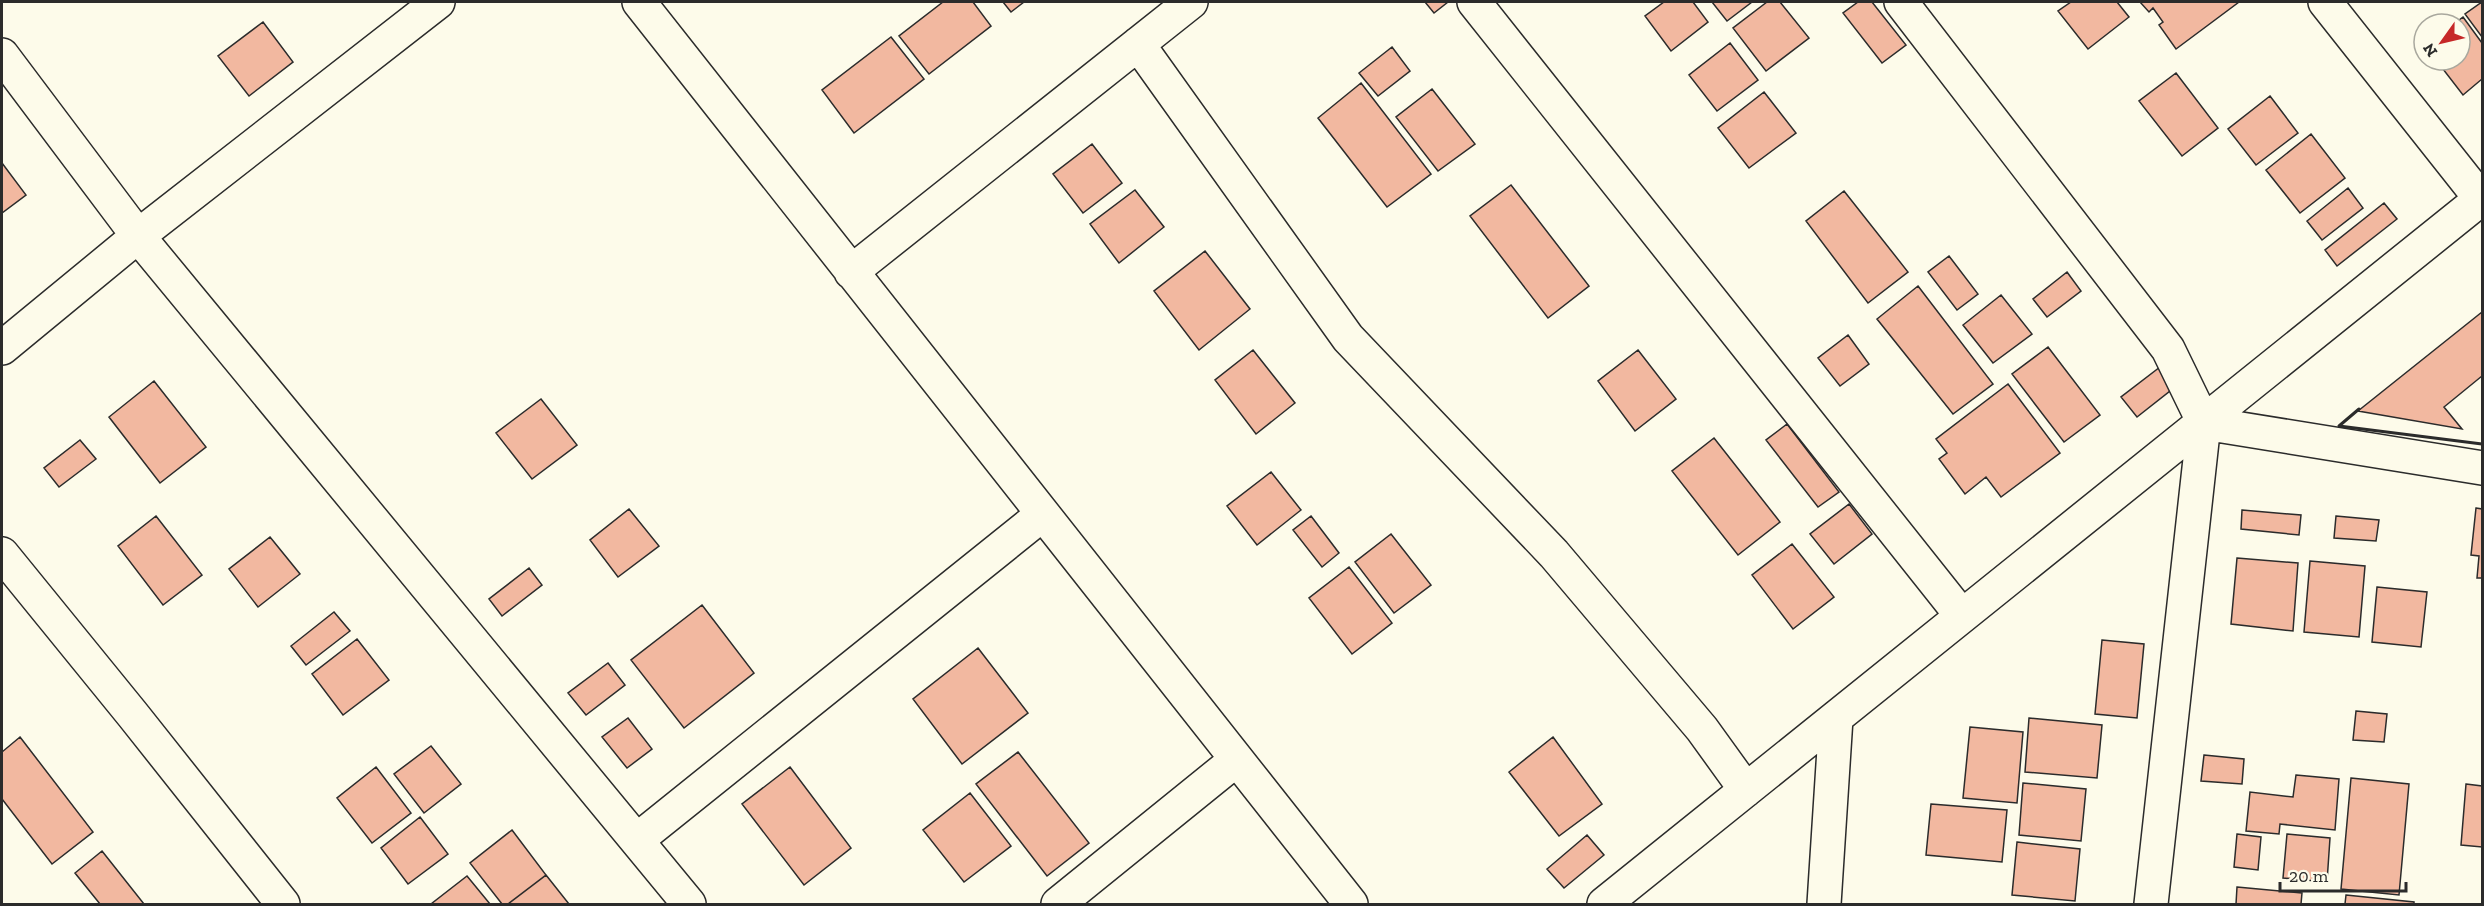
<svg xmlns="http://www.w3.org/2000/svg" width="2484" height="906" font-family="'Zilla Slab',serif">
  <style>
    .building { fill: #f2b8a0; stroke: #2b2b2b; stroke-width: 1.5 }
    .lines { fill: none; stroke-linecap: round; stroke-linejoin: round }
    .street-casing { stroke: #2b2b2b; stroke-width: 36 }
    .street { stroke: #fdfbea; stroke-width: 33 }
    .wall { stroke: #2b2b2b; stroke-width: 3 }
  </style>
  <rect width="100%" height="100%" fill="#fdfbea"/>
  <path class="building" d="M943,2h30l18,24 -62,48 -30,-38z
    M1003,2h21l-13,10z
    M1425,2h23l-14,11z
    M1664,2h29l15,20 -37,29 -26,-35z
    M1712,2h40l-25,19z
    M1767,2h13l29,36 -43,33 -33,-43z
    M1858,2h14l34,43 -24,18 -39,-50z
    M2071,2h46l12,15 -41,32 -30,-38z
    M2140,2h99l-63,47 -17,-24 4,-3 -10,-14 -4,4z
    M2482,2v35l-17,-23z
    M2463,17l19,26v36l-19,16 -27,-35h24v-36h-6z
    M263,22l30,40 -44,34 -31,-40z
    M891,37l33,42 -70,54 -32,-43z
    M1730,43l28,37 -41,31 -28,-36z
    M1392,47l18,24 -32,25 -19,-23z
    M2176,73l42,55 -36,28 -43,-55z
    M1361,83l70,91 -44,33 -69,-89z
    M1432,89l43,55 -37,27 -42,-54z
    M1764,92l32,41 -47,35 -31,-40z
    M2270,96l28,37 -42,32 -28,-36z
    M2311,134l34,44 -45,35 -34,-43z
    M1092,144l30,39 -39,30 -30,-39z
    M2,163l24,32 -24,18z
    M1511,185l78,101 -41,32 -78,-102z
    M2348,188l15,20 -41,32 -15,-19z
    M1135,190l29,37 -45,36 -29,-39z
    M1844,191l64,81 -40,31 -62,-82z
    M2384,203l13,16 -60,47 -12,-16z
    M1205,251l45,58 -51,41 -45,-59z
    M1949,256l29,38 -21,16 -29,-38z
    M2067,272l14,19 -34,26 -14,-18z
    M1918,286l75,98 -40,30 -76,-95z
    M2001,295l31,39 -39,29 -30,-38z
    M2482,312v64l-38,31 18,22 -104,-18z
    M1848,335l21,29 -29,22 -22,-28z
    M2048,347l52,68 -36,27 -52,-68z
    M1253,350l42,53 -39,31 -41,-54z
    M1638,350l38,49 -41,32 -37,-50z
    M2160,367l15,20 -38,30 -16,-20z
    M154,381l52,66 -46,36 -51,-66z
    M2008,384l52,69 -59,44 -15,-20 -21,17 -26,-35 8,-6 -11,-14z
    M541,399l36,46 -45,34 -36,-46z
    M1787,424l52,68 -21,15 -52,-67z
    M1714,438l66,84 -42,33 -66,-84z
    M80,440l16,19 -37,28 -15,-19z
    M1271,472l30,38 -44,35 -30,-39z
    M1849,504l23,30 -38,30 -24,-30z
    M2476,508l6,1v69h-5l2,-22 -8,-1z
    M629,509l30,37 -41,31 -28,-37z
    M2242,510l59,5 -2,20 -58,-6z
    M156,516l46,59 -39,30 -45,-59z
    M1311,516l28,37 -17,14 -29,-37z
    M2336,516l43,4 -3,21 -42,-3z
    M1391,534l40,51 -37,28 -39,-51z
    M270,537l30,37 -42,33 -29,-38z
    M1792,544l42,53 -41,32 -41,-54z
    M2237,558l61,5 -5,68 -62,-7z
    M2310,561l55,5 -6,71 -55,-5z
    M1349,567l43,56 -40,31 -43,-56z
    M529,568l13,17 -40,31 -13,-17z
    M2377,587l50,5 -6,55 -49,-5z
    M702,605l52,68 -70,55 -53,-68z
    M334,612l16,19 -44,34 -15,-19z
    M357,639l32,41 -46,35 -31,-41z
    M2102,640l42,4 -7,74 -42,-4z
    M978,648l50,65 -66,51 -49,-65z
    M608,663l17,22 -39,30 -18,-22z
    M2356,711l31,3 -3,28 -31,-2z
    M628,718l24,31 -25,19 -25,-31z
    M2029,718l73,7 -5,53 -72,-6z
    M1970,727l53,5 -6,71 -54,-5z
    M20,737l73,95 -41,32 -50,-65v-47z
    M1553,737l49,67 -43,32 -50,-64z
    M431,746l30,38 -37,29 -30,-39z
    M1018,752l71,91 -42,33 -71,-92z
    M2204,755l40,4 -2,25 -41,-3z
    M376,767l35,46 -39,30 -35,-45z
    M790,767l61,81 -47,37 -62,-81z
    M2296,775l43,4 -4,51 -55,-6 -1,10 -33,-3 4,-39 43,5z
    M2351,778l58,6 -10,111 -58,-6z
    M2023,783l63,6 -5,52 -62,-6z
    M2466,784l16,2v61l-21,-2z
    M970,793l41,53 -47,36 -41,-52z
    M1931,804l76,6 -5,52 -76,-7z
    M420,817l28,37 -40,30 -27,-36z
    M512,830l34,45 -38,29h-6l-32,-41z
    M2237,834l24,3 -3,33 -24,-3z
    M2287,834l43,4 -3,44 -44,-4z
    M1587,835l17,20 -40,33 -17,-19z
    M2017,842l63,7 -5,52 -63,-6z
    M102,851l42,53h-44l-25,-31z
    M546,875l23,29h-61z
    M467,876l23,28h-59z
    M2237,887l65,6 -1,11h-65z
    M2346,895l68,7v2h-69z"/>
  <g class="lines">
    <g class="street-casing">
      <path id="street" d="M639,2l712,902
        M1474,2l488,614
        M1901,2l267,347 36,74 -53,481
        M2325,2l156,197
        M1138,44l210,294 206,216 148,175 44,61
        M2,55l136,181 551,668
        M851,272l340,-270
        M2,348l136,-112 300,-234
        M2204,423l278,45
        M2,554l131,161 150,189
        M637,840l406,-326
        M1058,904l178,-144
        M1604,904l878,-706
        M1824,904l12,-186"/>
    </g>
    <use href="#street" class="street"/>
    <path class="wall" d="M2359,409l-20,17 143,18"/>
  </g>
  <rect width="2484" height="906" fill="none" stroke="#2b2b2b" stroke-width="6"/>
  <g transform="translate(2442 42) rotate(236)"><circle r="28" fill="#fdfbea" stroke="#a9a89e" stroke-width="1.5"/>
  <path d="M0-4.5L10 22L0 15L-10 22Z" fill="#c62828"/>
  <text y="-9" font-size="16" font-weight="bold" text-anchor="middle" fill="#2b2b2b">N</text>
  </g>
  <path d="M2280 882v9h126v-9" fill="none" stroke="#2b2b2b" stroke-width="3"/>
  <text x="2289" y="882" font-size="18" fill="#2b2b2b" stroke="#fdfbea" stroke-width="4.5" paint-order="stroke">20 m</text>
</svg>
